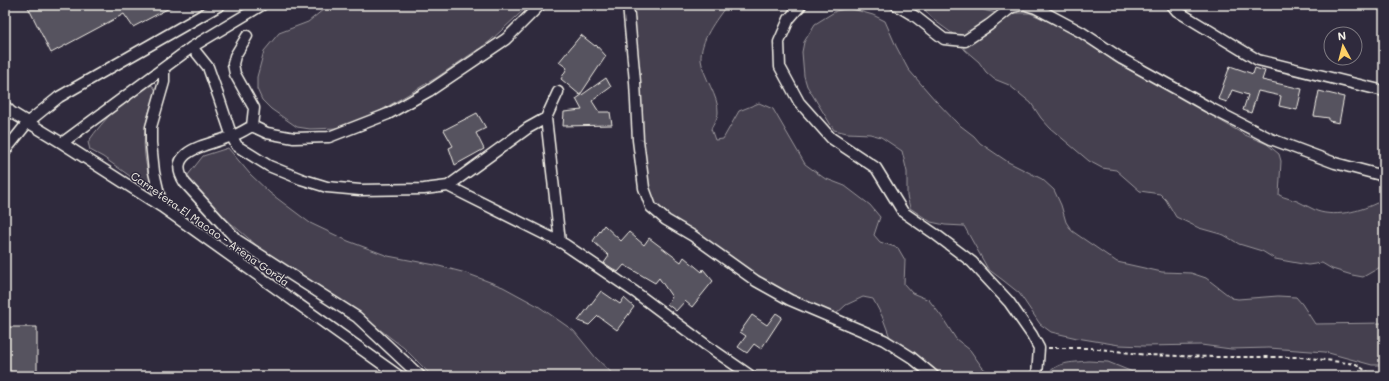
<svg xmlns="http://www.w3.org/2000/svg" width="1389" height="381" font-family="Mali,sans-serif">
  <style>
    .green { fill: #454050; stroke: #9c989c }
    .building { fill: #56525f; stroke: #f4f1e8 }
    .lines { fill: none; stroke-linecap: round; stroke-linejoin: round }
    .minor-casing { stroke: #f4f1e8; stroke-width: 13 }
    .path { stroke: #f4f1e8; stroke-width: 2; stroke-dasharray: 4 3; stroke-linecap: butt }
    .minor { stroke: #2f2a3d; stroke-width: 10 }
    .labels { text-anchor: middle; stroke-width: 3; stroke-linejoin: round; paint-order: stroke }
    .street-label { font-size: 11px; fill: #f4f1e8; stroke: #2f2a3d }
  </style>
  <rect width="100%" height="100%" fill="#2f2a3d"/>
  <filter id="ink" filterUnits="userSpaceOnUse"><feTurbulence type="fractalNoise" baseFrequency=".025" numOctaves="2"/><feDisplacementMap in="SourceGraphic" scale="8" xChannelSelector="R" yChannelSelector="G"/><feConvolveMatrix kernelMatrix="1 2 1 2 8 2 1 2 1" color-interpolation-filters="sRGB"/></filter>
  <g filter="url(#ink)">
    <path class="green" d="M329,5h200l-40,37 -53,36 -63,37 -35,13 -28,1 -13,-2 -26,-18 -9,-9 -5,-11v-12l7,-26 15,-18 29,-11z
      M630,5h97c-11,15 -27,35 -26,55 2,17 18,37 17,52 0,6 -5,13 -7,17l4,11 8,-1 16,-28 20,-8 14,6 32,55 19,14 21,8 25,19 10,12 -6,18 6,7 18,6 7,12 -1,24 8,9 17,7 13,17 14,22 14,11 12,17 10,9h-51l-17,-16 -33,-20 -9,-24 -9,-17 -10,-2 -17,8 -11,10 -33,-11 -61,-35 -23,-22 -36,-22 -11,-5 -11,-10 -10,-17 -10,-46 -1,-81 -8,-33z
      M917,5h53l17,6 22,4 7,-2h14l43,20 42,29 58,31 72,42 22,9 12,10 2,7 -2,34c6,3 12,4 18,6 7,3 13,7 20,10 20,7 49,-1 67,-12v66l-21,12 -11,-2 -20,-6 -10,-6 -14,2 -33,-6 -13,-8 -23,-7 -15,-9 -25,-7 -23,-11 -10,-17 -6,-6 -20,-3 -24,-21 -14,-2 -13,-7 -39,-33 -9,-10 -10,-15 -22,-18 -15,-6 -8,-7 -7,-10 -14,-12 -12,-16 -18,-13 -11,-12z
      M849,8l24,7 12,6 11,25 12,23 28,32 21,22 17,13 6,7 28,19 34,17 12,11 7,15 5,17 6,9 45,31 45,10 29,1 15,5 26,20 6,1 40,-3 18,1 6,7 13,20 69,-1v42h-12l-47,-13 -56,-4 -38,1 -30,-4 -57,1 -25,-1 -42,-7 -26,-6 -11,-8 -21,-31 -15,-12 -16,-12 -24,-43 -19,-1 -14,-3 -21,-14 -3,-12v-24l-5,-21 -21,-14 -11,-3 -23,-1 -13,-3 -27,-44 -3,-10 -2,-24 2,-10 11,-18 21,-13z
      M149,85l4,1 3,5c-2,7 -5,14 -7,21 -7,21 -6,46 1,67l-3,7 -6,-2 -38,-27 -13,-7 -2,-8c16,-23 36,-44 61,-57z
      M228,148l22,26 20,19 40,30 38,18 40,15 47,9 31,8 37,14 35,19 36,25 22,27 19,18h-183l-28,-28 -30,-23 -66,-42 -38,-26 -82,-71v-11l15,-19z
      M1088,361l20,1 27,11 46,1 19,-1 12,3h-167c14,-15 24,-13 43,-15z"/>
    <path class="building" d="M27,5h148l-42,22 -9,-13 -73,39z
      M581,35l14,11 1,-1 10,11 -26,39 -19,-16 6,-11 -8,-6z
      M1230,66l23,8 2,-6 10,3 -3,9 40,9 -5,21 -18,-4 2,-10 -23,-5 -7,22 -8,-3 5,-15 -16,-5 -5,12 -9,-3z
      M606,78l5,9 -19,14 7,11h11l2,13 -49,1 1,-14 18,-2 -6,-11z
      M1319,91l25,6 -5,26 -10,-2v-3l-15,-2z
      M477,113l9,15 -10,5 8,16 -29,16 -6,-17 4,-2 -9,-16z
      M604,225l17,16 8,-9 15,13 5,-7 32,24 3,-5 18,15 1,-3 10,12 -21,26 -7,-6 -9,10 -9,-7 5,-7 -13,-19 -4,5 -31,-18 -6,7 -14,-9 5,-7 -16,-15z
      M601,291l19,13 4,-6 10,9 -17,23 -19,-14 -9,9 -11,-4z
      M776,313l6,4 -21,32 -7,-5 -7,9 -9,-6 8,-11 -6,-4 12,-17 15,10z
      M5,327h32v49h-32z"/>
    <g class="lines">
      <g class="minor-casing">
        <path id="minor" d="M628,5l7,77 3,58 6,48 7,19 15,13 27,16 63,45 34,19 94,40 27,17 23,19
          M801,5l-12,14 -10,23 1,25 19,35 32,36 45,30 27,44 32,22 37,28 37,40 23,33 7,13 -2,28
          M896,5l20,12 28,22 21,2 24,-16 23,-18 10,-2
          M1026,5l10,3 45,24 41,27 56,31 30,17 63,32 64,24 49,13
          M1172,5l5,6 81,49 126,31
          M247,36l-12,20 -2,8 2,10 19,34 -2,18 15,7 27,5 35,-1 59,-23 41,-23 77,-52 34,-34
          M192,47l16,20 11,31 13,39 5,9 32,20 32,13 26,8 33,3 64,-1 24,-3 116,58 71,48 71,53 45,31
          M558,92l-12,26 14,124
          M5,106l6,6 51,31 100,64 237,169
          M252,126c-7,4 -13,8 -20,10 -21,9 -69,13 -47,47l52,57 120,77 63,59
          M62,143l130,-96 70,-42
          M5,151l23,-29 31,-25 161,-92
          M448,186l80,-58 18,-10
          M162,207l-8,-35 -3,-29v-16l13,-45v-14"/>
      </g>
      <path class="path" d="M1048,348h43l56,7 66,2h88l55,7 13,9h15"/>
      <use href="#minor" class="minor"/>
    </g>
  </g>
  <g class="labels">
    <g class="street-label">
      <text transform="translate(210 229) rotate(35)" y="4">Carretera El Macao - Arena Gorda</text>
    </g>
  </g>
  <rect width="1389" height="381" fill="none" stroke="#2f2a3d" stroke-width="20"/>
  <rect x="10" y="10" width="1369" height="361" fill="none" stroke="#f4f1e8" stroke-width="1.5" filter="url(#ink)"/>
  <g transform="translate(1343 46) rotate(353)"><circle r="19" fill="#2f2a3d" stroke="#7e7a81"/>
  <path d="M0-3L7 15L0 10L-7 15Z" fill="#ffd166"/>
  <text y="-6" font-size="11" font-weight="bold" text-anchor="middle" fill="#f4f1e8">N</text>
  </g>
</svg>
